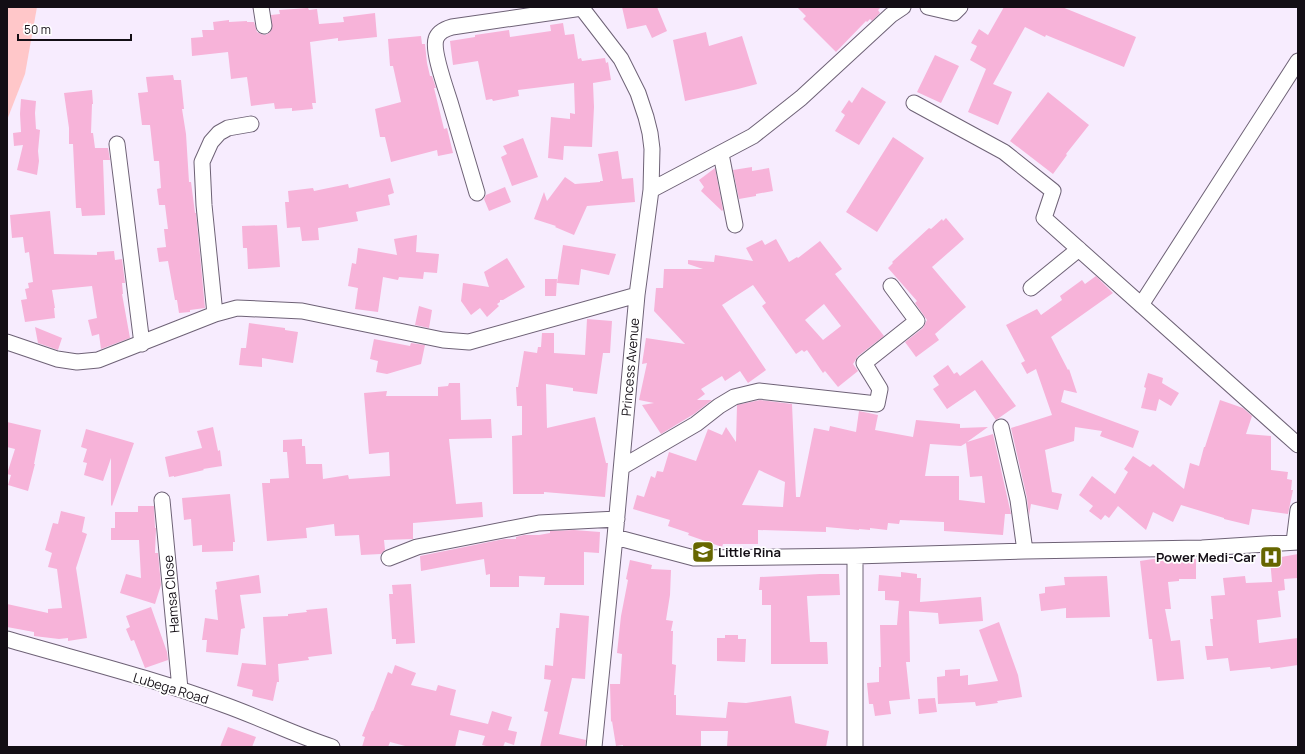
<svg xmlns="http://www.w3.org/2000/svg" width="1305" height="754" font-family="Manrope,sans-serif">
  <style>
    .green { fill: #ffc7c9 }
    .building { fill: #f7b3d9; fill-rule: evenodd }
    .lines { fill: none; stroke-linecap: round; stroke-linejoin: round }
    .street-casing { stroke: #6e6276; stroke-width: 17 }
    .street { stroke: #fff; stroke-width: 15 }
    .labels { text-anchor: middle; stroke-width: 3.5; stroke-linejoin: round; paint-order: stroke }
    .street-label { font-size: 13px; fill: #130e15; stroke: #fff }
    .poi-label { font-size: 13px; font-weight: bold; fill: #130e15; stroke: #fff; text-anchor: start }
  </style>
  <rect width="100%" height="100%" fill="#f7ecfe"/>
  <path class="green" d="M7,7h30l-12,67 -18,46z"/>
  <path class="building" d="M622,7h35l10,24 -15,7 -6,-13 -19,4z
    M797,7h84l-3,3 2,3 -8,8 -2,-2 -3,3 -1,-1 -30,31 -33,-33 3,-3z
    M1004,7h58l74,30 -12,30 -78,-32 -1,2 -20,-10 -32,57 19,8 -14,33 -30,-13 18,-43 -16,-9 7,-14 -6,-3 8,-14 9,6z
    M308,8l1,2 8,-1 2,15 25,-2 -1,-5 32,-4 2,24 -39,4v-3l-28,4 6,61h-4l1,6 -21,2v-3l-17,1 -1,-6 -23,3 -4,-29 -16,2 -3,-27 -36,4 -1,-18 12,-1 -1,-7h12l-1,-8 16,-2v2l18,-1v1h7l3,10 4,2 4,1 4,-2 3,-4 -1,-14 9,-1 -1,-4z
    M563,23l2,12 9,-1 4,25 3,-1 1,3 23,-3 1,5 2,-1 3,18 -18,3 1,24 -2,40 -28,-1 -1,14 -15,-2 3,-41 19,2v-6l5,1 -1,-31 -56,7 1,6 -26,5 -1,-2 -6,1 -8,-39 -25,4 -3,-24 25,-4v-2l34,-5 1,7 41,-6 -1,-6z
    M706,32l3,14 33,-10 15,48 -19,5 -53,12 -12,-61z
    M421,36l1,8h3l2,19 3,13h2l4,12h-2l10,41 3,-1 6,25 -15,3 -1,-6 -46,12 -6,-25h-5l-5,-28 26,-7 -8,-36h-3l-2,-27z
    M935,55l24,11 -18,37 -24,-11z
    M173,75l1,5h7l3,29h-2l4,25 3,48h2l4,31h1l9,95 -15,2v2l-11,1 -2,-13h-2l-7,-39 -9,1 -2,-14 9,-1 -2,-18h4l-3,-24h-6l-2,-16 4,-1 -2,-27h-5l-4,-36h-8l-4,-32 10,-1 -2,-15z
    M862,87l24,15 -27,43 -24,-14 10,-16 -4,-3 8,-12 3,3z
    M92,90l1,14h-1l-1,29h2l2,15h13l2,12h-7l2,55 -23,1 -1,-8h-5l-3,-64h-4v-16l-5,-35z
    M1048,92l41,33 -23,29 1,1 -14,19 -43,-33z
    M21,99l15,2 -1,12 1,16 4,1 -2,21 1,10 -2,14 -20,-5 6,-25 -9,1 -1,-13 8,-1 -1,-18z
    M893,137l31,21 -47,74 -31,-20z
    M523,138l15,39 -26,9 -11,-29 6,-3 -4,-8z
    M618,151l4,28 11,-1 2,24 -48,4 -13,29 -19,-8 1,-1 -22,-7 10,-27 3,9 18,-24 10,7 25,-2v-1h3l-5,-27z
    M752,167v4l17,-3 4,23 -17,3v2l-17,3 -6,-29z
    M715,168l8,42 -1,1 -21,-20 3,-4 -5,-7z
    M390,178l4,15 -6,2 2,10 -34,7 2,9 -40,7 1,12 -17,1 -2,-14 -13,1 -2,-26h4l-1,-11 25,-3 1,3 34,-7 1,4z
    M505,187l6,15 -22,9 -5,-12 2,-4z
    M50,211l4,43 43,1v-3l17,-1 1,9 7,-1 3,24h-3l1,11h-1l8,44 -29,11 -2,-15 -7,2 -4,-16 9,-2 -5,-32 -40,4 3,18h-1l1,10 -30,4 -4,-22 6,-1 -2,-10 4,-1 -1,-5 5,-1 -4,-30 -4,1 -2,-16 -11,1 -2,-23z
    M946,218l18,21 -32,28 34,40 -31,27 4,6 -23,17 -11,-15 18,-14 4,-8 -12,-17 2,-2 -29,-33 5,-5 -1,-1 37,-34 2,1 11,-10 1,2z
    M277,225l3,42 -32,2 -1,-21h-4l-1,-22z
    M417,235l-1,17 23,2 -2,19 -13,-1 -1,7 -24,-2 -1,3 -15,-3 -5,35 -23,-3 3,-21 -10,-2 4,-23 4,1 2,-16 39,7 -3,-16z
    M776,239l13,23 8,-5 1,1 22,-17 22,28 -7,5 49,62 -26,20 -5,8 5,7 -20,16 -13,-16 -2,2 -16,-23 -3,2 -2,-2 -6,4 -34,-48 4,-3 -13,-18 -31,20 44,65 -18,13 -8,-12 -15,10 -3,-5 -21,13 4,5 -8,6h15l-18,14 -33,20 -19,-29 12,-2 -15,-3 8,-37 -5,1 4,-26 39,6 -31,-33 2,-23h7l1,-19h39l-15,-5v-4l26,2 1,-7 38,6 -7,-13 16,-8 3,5zM824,304l17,22 -18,14 -18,-20z
    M563,245l53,9 -7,21 -28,-6 -2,16 -22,-2z
    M507,258l18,29 -22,13h-3v2l-3,2 2,2 -12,11 -7,-9 -9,7 -10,-14 2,-18 26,4 -5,-15z
    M1096,276l17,17 -62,44 17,33 1,-1 8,24 -13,-3 -3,12 78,29 -6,17 -33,-12 2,-5 -27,-4 -1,14 -29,9 7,42 10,2 -4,16 -27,-6 -2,12 -2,-18 -16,-70 41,-13 -16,-46 -9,5 -6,-11 4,-2 -19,-36 31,-16 4,6 21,-15 -2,-4 22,-16 3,4z
    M545,279h12l-1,17h-11z
    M419,306l13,4 -3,18 -14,-3z
    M587,319l25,2 -2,32h-7l-6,41 -24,-3v-3l-27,-4 1,44 48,-11 11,46h2l-3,34 -61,-5v2h-31l-1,-58 10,-1v-29h-5l-1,-19h2l6,-36 13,2 1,-6h3l1,-14h12v20l31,2z
    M249,323l36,5v2l13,2 -5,31 -31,-5v9l-23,-2 2,-17h5z
    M35,327l27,11 -4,12 -20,-7z
    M374,339l36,7 1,-3 14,2 -4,19 -34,10 -11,-2 2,-11 -8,-2z
    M982,360l34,46 -20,14 -21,-30 -28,19 -14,-20 6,-4 -6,-9 15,-11 6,9 3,-2 3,4z
    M1148,373l15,5 -1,5 17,10 -8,13 -12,-7 -3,12 -15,-3 5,-20 -2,-1z
    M449,383h11l1,37 30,-1 1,19 -43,1 7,65 26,-2 1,15 -70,6v16l-29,1 1,10 -4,4 -20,1 -2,-20 -24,1 -1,-12 -28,4 1,10 -40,3 -5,-58h8v-4l19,-1 -2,-26h-4v-12l19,-1v7h3l1,18h16l1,15 25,-4 1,4 41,-3 -1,-24 -20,2 -5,-61 23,-2 -1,5h52v-9l10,-1z
    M760,400l32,4 4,93h4l14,-69 15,3 1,-5 26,6 3,-21 19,4 -3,15 38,7 3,-17 44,4v4l28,-1 -21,15 26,-8 18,80h-6l-2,21 -59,-4v-9l-44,-2 -1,4 -11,-1 -1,7 -17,-2v2l-11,-1v1l-33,-3v5l-68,-2v14h-35l-1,3 -34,-12 1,-2 -21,-7 2,-6 -37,-11 4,-14 7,2 7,-21 4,2 2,-7 6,1 6,-20 27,9 12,-32 14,6 4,-8 10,15 1,-37zM966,443l4,34 12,-1 3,27 -26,-3v-24h-34l5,-32 31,2zM759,470l26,12 -2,25 -41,-2z
    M1220,400l23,8 9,8 -6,18 25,2v34l17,2 -1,7 5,1 -1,10h2l-5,24 -36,-5 -3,16 -25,-6v-1l-43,-13 -8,17 -20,-10 -7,18 -28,-24 -9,12 -4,-3 -4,5 -12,-9 4,-5 -14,-11 13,-19 23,18 13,-22 -4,-3 9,-13 17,11 3,-3 31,25 6,-26 9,3 5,-19h1z
    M7,422l34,8 -7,34h1l-7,27 -20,-6 3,-10 -4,-1 8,-25 -8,-2z
    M213,427l5,24 2,-1 2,16 -19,3 1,1 -30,7v-1l-5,1 -4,-20 37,-9 -5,-17z
    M86,429l48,14 -22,63 -1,-1v-47l-8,23 -19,-6 3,-12 -4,-1 4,-13 -6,-2z
    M230,494l5,48h-2v9l-31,1v-7l-9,1 -2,-27 -7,1 -2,-22z
    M138,506h16l1,22h1l-1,25h3l3,32 -6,19 -35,-11 6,-19 15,4 -2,-38h-28v-12h4v-16h23z
    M61,511l24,6 -3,15 5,2 -11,34 11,70 -19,3v-3l-9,1 -25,-3v-4l-27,-5v-23l41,9v-4l14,-1 -5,-39 -9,-2 4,-14 -7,-3 8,-27 5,1z
    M574,530l26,2 -1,21 -15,-1v33h-40l1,-8 -26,-1v11h-29v-13l-4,1 -2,-16 -63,12 -1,-15 84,-17h12v-2l8,-2h15l11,-2v-2z
    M1298,554v24l-14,1 1,11 -7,1 3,26 -24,3 2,23 39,-5v27l-27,4 -1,-2 -40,4 -2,-13 -21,2 -2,-14h8l-3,-27h3l-2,-23 14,-1 -2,-17 22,-2 1,7 26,-1 -2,-23z
    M1153,559h43v20h-17v2l-11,1 3,27h-6l6,32 9,-1 4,39 -27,2 -5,-42h-3l-9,-78z
    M630,560l22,5 -1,4 20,1 -1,25 -4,25 7,1 -2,10h2l-1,33 4,1 -2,30h2v20l50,3 2,-16 18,1 45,-7 4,27 34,8 -3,16h-99l1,-16h-27v16h-78v-2l-7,1 -4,-25 -1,1 -1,-38h10l2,-30 -5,-1 4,-37 7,-36 -2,-1z
    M901,572l16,2v4h4l-1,24 61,-5 2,24 -44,3 -1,-11 -29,-2 1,51h-4l4,37 -21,2 2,13 -16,2 -2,-12h-4l-2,-21 12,-1v-15h2l-1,-42h17l2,-24 -14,-1v-9h-7l1,-16 22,2z
    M820,574h19l1,21 -33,1 3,46h17l1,22h-57v-59h-9v-15h-3l1,-13z
    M259,575l2,18 -21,2 5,33 -4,1 -3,26 -32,-3 1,-12h-5l3,-22 13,2 -3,-30 2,-1 -1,-7z
    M1107,576l3,41 -44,1v-10l-25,3 -2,-17 6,-1v-6l20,-2 -1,-8z
    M411,584l4,59 -19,1v-5h-4l-3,-45h4l-1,-9z
    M151,607l16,45 1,8 -23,8 -11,-28 -3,1 -5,-12 4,-2 -4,-11z
    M327,608l5,46 -24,3 1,3 -31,4 1,18h-2l-4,19 -21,-5 1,-6 -16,-4 5,-23 24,2 -3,-48 25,-1v-2l19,-2 -1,-2z
    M560,613l29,3 -4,63 -13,-1 -13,56 27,6 -1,7h-45l8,-35 -4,-1 7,-31 -7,-1 1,-14 8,1 3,-38h3z
    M999,622l19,53 4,22 -25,4 1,2 -22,3 -1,-4 -37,2 -1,-27 8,-1v-6l15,-1v7l8,-1v10l30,-4 -19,-51z
    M725,635h13v4h8l-1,23 -28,-1v-23h8z
    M395,665l21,8 -5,12 25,6 2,-6 18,5 -6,25 38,9 4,-13 20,6 -4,13 9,2 -3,13 -9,-3 -2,5h-13l-8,-2 3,-9 -26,-6 -4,17h-46l-19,-5 -2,5h-26l3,-10 -3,-1 10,-25h1l15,-39 4,2z
    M935,698l2,14 -18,2 -1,-15z
    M228,727l28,10 -4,10h-32z"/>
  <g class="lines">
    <g class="street-casing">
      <path id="street" d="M261,7l3,19
        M581,7l40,52 17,34 8,24 4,16 2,16 -1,41 -14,105 -22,242 -21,210
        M928,7l26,6 6,-6
        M914,103l90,49 49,39 -9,27 254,227
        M117,144l25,200
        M721,154l14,71
        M651,190l102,-54 48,-38 90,-83 12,-8
        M477,193c-9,-30 -18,-61 -27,-91 -4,-13 -18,-51 -14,-63 2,-7 9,-10 16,-12l130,-19
        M1031,288l48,-39
        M1141,305l157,-244
        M215,314l-11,-109 -2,-43 9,-20 8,-9 9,-5 23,-4
        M7,342l50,17 20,3 21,-2 117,-46 22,-6 65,3 141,29 26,2 168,-47
        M1001,427l17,73 7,51
        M622,467l74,-43 23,-18 15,-9 25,-6 118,13 3,-15 -16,-26 53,-42 -26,-35
        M162,500l18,189
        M615,537l79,21 161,-2 170,-5 177,-3 96,-6
        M1294,542l4,-32
        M389,558l28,-11 122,-24 78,-4
        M7,639c72,21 145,39 215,65 37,13 73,31 110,43
        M855,747v-191"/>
    </g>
    <use href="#street" class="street"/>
  </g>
  <defs>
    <g id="school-square" transform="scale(1.15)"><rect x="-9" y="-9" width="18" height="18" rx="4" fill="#660" stroke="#fff"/><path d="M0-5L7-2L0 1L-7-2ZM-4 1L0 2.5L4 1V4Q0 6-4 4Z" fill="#fff"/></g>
    <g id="hospital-square" transform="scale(1.15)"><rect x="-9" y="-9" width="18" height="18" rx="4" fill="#660" stroke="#fff"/><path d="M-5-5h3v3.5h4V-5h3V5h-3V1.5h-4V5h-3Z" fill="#fff"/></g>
  </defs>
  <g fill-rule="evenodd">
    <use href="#school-square" x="703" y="552"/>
    <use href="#hospital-square" x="1271" y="557"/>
  </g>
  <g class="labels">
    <g class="street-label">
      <text transform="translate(630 367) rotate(-85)" y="5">Princess Avenue</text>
      <text transform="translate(171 594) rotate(-95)" y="5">Hamsa Close</text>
      <text transform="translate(171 688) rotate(17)" y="5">Lubega Road</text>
    </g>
    <g class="poi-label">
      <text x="718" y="557">Little Rina</text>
      <text x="1256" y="562" text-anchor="end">Power Medi-Car</text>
    </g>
  </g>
  <rect width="1305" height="754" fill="none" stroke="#130e15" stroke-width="16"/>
  <path d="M18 34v6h113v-6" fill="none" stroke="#130e15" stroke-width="2"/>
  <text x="24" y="34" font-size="12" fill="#130e15" stroke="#ffffff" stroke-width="3" paint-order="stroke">50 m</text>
</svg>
